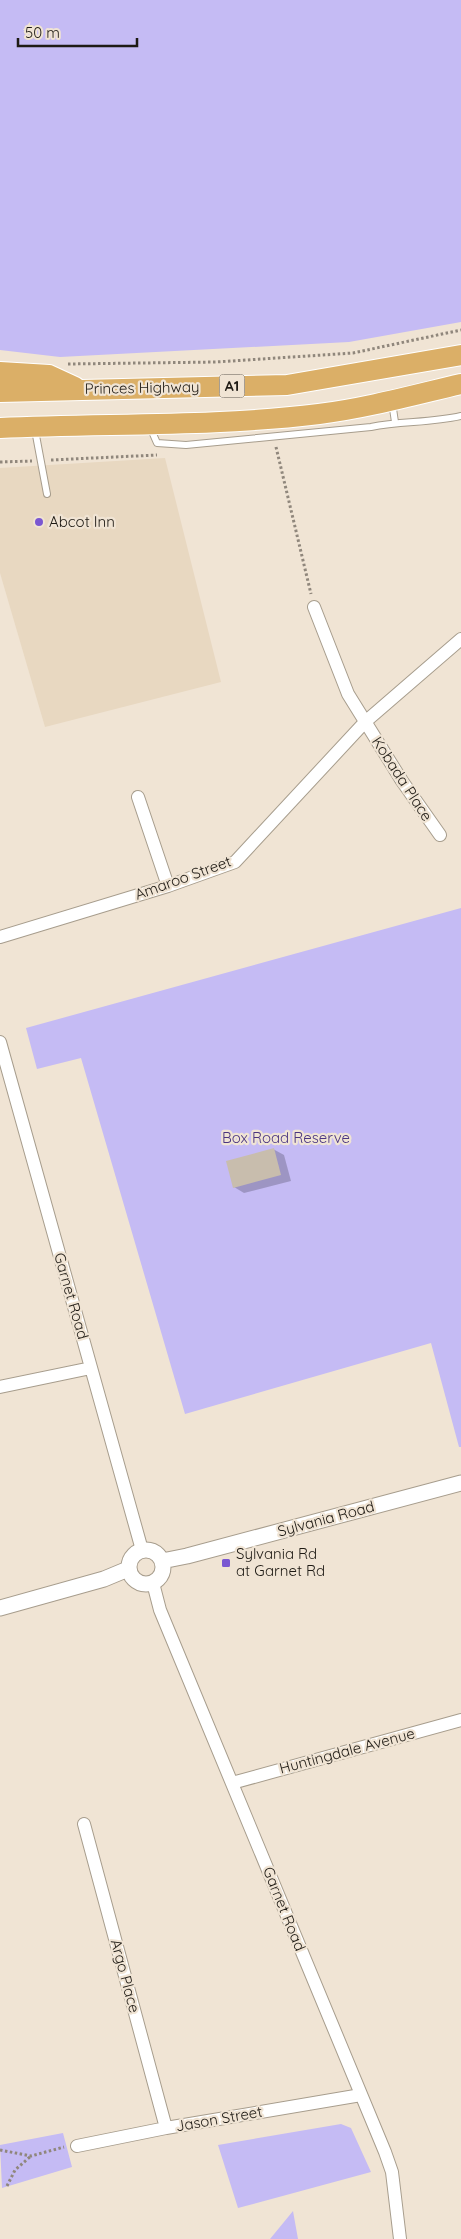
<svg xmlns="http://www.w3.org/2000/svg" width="461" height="2239" font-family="Quicksand,sans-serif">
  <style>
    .built { fill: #e8d8c1 }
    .green { fill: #c5bbf4 }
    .shadow { fill: #0003 }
    .building { fill: #c8bdad }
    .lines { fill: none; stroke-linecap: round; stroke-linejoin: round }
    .service-casing { stroke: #a79d8d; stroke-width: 8 }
    .minor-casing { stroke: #a79d8d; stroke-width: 14 }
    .tertiary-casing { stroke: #a79d8d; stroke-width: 17 }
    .trunk-casing { stroke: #fff; stroke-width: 22 }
    .path { stroke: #90877c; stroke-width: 3; stroke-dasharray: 2.5 2.5; stroke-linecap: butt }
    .service { stroke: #fff; stroke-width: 6 }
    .minor { stroke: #fff; stroke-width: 12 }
    .tertiary { stroke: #fff; stroke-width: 15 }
    .trunk { stroke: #dbaf67; stroke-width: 20 }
    .poi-dot { fill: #7a57d1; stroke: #f0e4d4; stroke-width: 2 }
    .labels { text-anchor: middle; stroke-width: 4.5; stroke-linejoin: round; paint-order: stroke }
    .shield { fill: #f0e4d4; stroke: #5d574e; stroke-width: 1 }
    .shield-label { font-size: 14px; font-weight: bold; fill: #1e1a14 }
    .street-label { font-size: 15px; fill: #1e1a14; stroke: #f0e4d4 }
    .poi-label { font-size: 15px; fill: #1e1a14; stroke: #f0e4d4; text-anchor: start }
    .park-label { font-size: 15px; fill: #4a3580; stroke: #f0e4d4 }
  </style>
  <rect width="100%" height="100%" fill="#f0e4d4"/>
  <path class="built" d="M165,458l56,224 -176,45 -45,-154v-105z"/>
  <path class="green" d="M0,0h461v322l-112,20 -289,15 -60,-7z
    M461,908v539h-2l-28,-104 -246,71 -104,-356 -44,11 -11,-41z
    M341,2124l10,4 20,44 -133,36 -20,-63z
    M63,2133l9,34 -70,21 -2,-43z
    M293,2211l5,28h-28z"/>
  <path class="shadow" d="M273,1149l11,6 7,26 -47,12 -10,-6z"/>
  <path class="building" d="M274,1148l7,27 -48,13 -7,-27z"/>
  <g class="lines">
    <g class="service-casing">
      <path id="service" d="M392,402l3,20
        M150,427l7,16 29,2 185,-18c30,-6 60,-4 90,-11
        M35,430l12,64"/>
    </g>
    <g class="minor-casing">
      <path id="minor" d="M314,607l34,87 54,87 38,54
        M138,797l30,89
        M0,937l168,-51 67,-24 130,-140 96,-83
        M0,1042l142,508
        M0,1387l91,-19
        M153,1583l7,27 225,542 7,20 8,67
        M232,1783l229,-63
        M84,1824l82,304
        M77,2146l89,-18 195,-33"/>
    </g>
    <g class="tertiary-casing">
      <path id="tertiary" d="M129 1567a17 17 0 1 1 34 0a17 17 0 1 1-34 0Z
        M162,1561l25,-5 274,-73
        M0,1608l104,-29 24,-10"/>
    </g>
    <g class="trunk-casing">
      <path id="trunk" d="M0,372l49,3 26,12
        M0,392l287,-7 174,-30
        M0,428c107,-5 213,-1 319,-14 48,-6 95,-19 142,-30"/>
    </g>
    <path class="path" d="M68,364l148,-2 137,-9 108,-23
      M276,447l35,147
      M51,460l106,-5
      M0,462l32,-1
      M0,2150l31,6 33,-9
      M7,2186l8,-16 16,-14"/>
    <use href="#service" class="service"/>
    <use href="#minor" class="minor"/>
    <use href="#tertiary" class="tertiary"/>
    <use href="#trunk" class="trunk"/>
  </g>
  <g class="poi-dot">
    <circle cx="39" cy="522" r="5"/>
    <rect x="221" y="1558" width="10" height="10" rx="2.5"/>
  </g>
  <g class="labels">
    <rect class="shield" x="219.5" y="374.5" width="25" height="23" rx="4"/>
    <g class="shield-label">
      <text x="232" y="391">A1</text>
    </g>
    <g class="street-label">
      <text transform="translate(142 388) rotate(-1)" y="5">Princes Highway</text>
      <text transform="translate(402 779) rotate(57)" y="5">Kobada Place</text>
      <text transform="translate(183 878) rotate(-20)" y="5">Amaroo Street</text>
      <text transform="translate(71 1296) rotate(74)" y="5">Garnet Road</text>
      <text transform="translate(326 1519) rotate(-15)" y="5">Sylvania Road</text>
      <text transform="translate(347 1751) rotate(-15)" y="5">Huntingdale Avenue</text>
      <text transform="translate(284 1909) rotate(68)" y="5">Garnet Road</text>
      <text transform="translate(125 1976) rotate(75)" y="5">Argo Place</text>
      <text transform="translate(219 2119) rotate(-10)" y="5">Jason Street</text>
    </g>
    <g class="poi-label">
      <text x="49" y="527">Abcot Inn</text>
      <text x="236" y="1559">Sylvania Rd<tspan x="236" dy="17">at Garnet Rd</tspan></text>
    </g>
    <g class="park-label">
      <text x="286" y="1143">Box Road Reserve</text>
    </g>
  </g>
  <path d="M18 38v8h119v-8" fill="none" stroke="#1e1a14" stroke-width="2.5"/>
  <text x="25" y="38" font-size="15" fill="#1e1a14" stroke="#f0e4d4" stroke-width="4" paint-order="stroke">50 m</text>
</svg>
